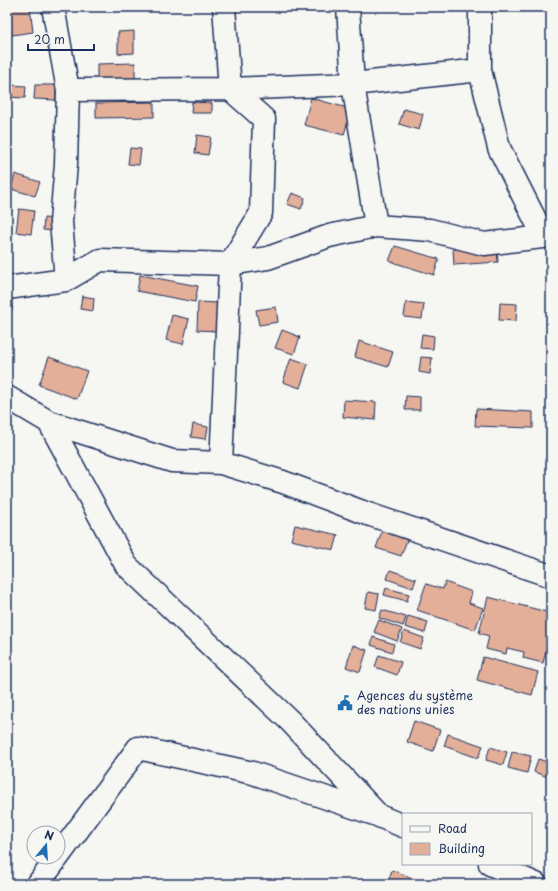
<svg xmlns="http://www.w3.org/2000/svg" width="558" height="891" font-family="'Playpen Sans',sans-serif">
  <style>
    .building { fill: #e4af99; stroke: #1b2f5e }
    .lines { fill: none; stroke-linecap: round; stroke-linejoin: round }
    .street-casing { stroke: #1b2f5e; stroke-width: 25 }
    .street { stroke: #f6f6f2; stroke-width: 22 }
    .labels { text-anchor: middle; stroke-width: 3; stroke-linejoin: round; paint-order: stroke }
    .poi-label { font-size: 12px; fill: #1b2f5e; stroke: #f6f6f2; text-anchor: start }
  </style>
  <rect width="100%" height="100%" fill="#f6f6f2"/>
  <filter id="ink" filterUnits="userSpaceOnUse"><feTurbulence type="fractalNoise" baseFrequency=".025" numOctaves="2"/><feDisplacementMap in="SourceGraphic" scale="8" xChannelSelector="R" yChannelSelector="G"/><feConvolveMatrix kernelMatrix="1 2 1 2 8 2 1 2 1" color-interpolation-filters="sRGB"/></filter>
  <g filter="url(#ink)">
    <path class="building" d="M8,7h22l3,25 -21,3z
      M134,31v22l-16,1v-22z
      M135,63v16l-38,1v-16z
      M8,85l18,1 -1,12 -18,-1z
      M35,85h21v15l-22,-1z
      M311,98l40,11 -7,26 -40,-10z
      M154,102v15l-58,1v-15z
      M192,102l20,1v10h-21z
      M404,109l19,5 -4,16 -20,-6z
      M549,119h2v21h-2z
      M197,135l14,2 -3,18 -13,-2z
      M130,148l11,1 -2,16 -11,-1z
      M15,174l25,8 -5,14 -24,-7z
      M292,193l13,5 -4,11 -14,-5z
      M19,209l15,2 -3,23 -15,-2z
      M44,218l12,1 -1,12 -12,-1z
      M395,246l44,13 -5,16 -45,-14z
      M497,247l1,15 -44,3 -1,-16z
      M140,275l58,11 -3,16 -58,-11z
      M7,295h4l1,15h-5z
      M82,296l12,2 -1,13 -13,-2z
      M198,302l19,1 -1,28 -19,-1z
      M406,302l18,2 -2,15 -18,-2z
      M500,303l17,1 -1,17 -17,-1z
      M276,307l2,15 -19,3 -3,-15z
      M172,315l17,4 -6,25 -17,-4z
      M282,330l18,7 -6,17 -19,-6z
      M422,334l12,2 -1,13 -13,-1z
      M359,341l34,11 -5,15 -33,-10z
      M49,357l38,14 -10,28 -38,-14z
      M421,357l11,1 -2,16 -11,-2z
      M291,358l17,6 -8,24 -17,-6z
      M406,396l14,1v13h-15z
      M344,400l32,2 -1,18 -32,-3z
      M476,409l57,3v16l-58,-2z
      M193,424l15,3 -2,12 -15,-2z
      M295,525l43,10 -4,15 -43,-10z
      M382,531l25,9 -6,16 -25,-8z
      M390,570l26,9 -3,9 -26,-9z
      M445,582l27,10 -3,11 14,5 -8,22 -58,-20 9,-26 17,5z
      M386,588l23,6 -2,7 -23,-6z
      M368,592l11,2 -3,16 -11,-2z
      M488,597l63,16v17l-8,33 -20,-5 1,-6 -17,-4 -1,6 -20,-5 3,-13 -10,-3z
      M382,610l24,7 -3,9 -24,-8z
      M408,616l20,6 -3,11 -20,-6z
      M379,620l23,9 -5,12 -23,-9z
      M404,631l20,7 -4,11 -20,-7z
      M373,637l21,7 -2,8 -21,-7z
      M353,645l14,5 -7,22 -14,-5z
      M379,655l22,7 -4,13 -22,-8z
      M483,657l55,15 -6,23 -55,-15z
      M414,721l26,9 -7,21 -26,-9z
      M448,734l35,12 -5,12 -34,-12z
      M490,747l17,5 -4,13 -17,-5z
      M512,752l19,4 -4,17 -19,-5z
      M538,759l13,4v15l-17,-6z
      M392,870l22,9 -2,5h-25z"/>
    <g class="lines">
      <g class="street-casing">
        <path id="street" d="M53,7l15,83 -2,74 -5,58 5,58
          M348,7l5,77 23,142
          M480,7v63l19,78 45,89
          M68,90l162,-1 123,-5 127,-14
          M7,288l59,-8 34,-20 130,4 38,-6 61,-22 47,-10 54,4 54,14 67,-8
          M7,397l42,25 77,143 164,156 89,95 24,10
          M49,422l123,39 49,2 62,19 85,32 183,62
          M221,463l9,-199 31,-51 3,-94 -34,-30 -6,-82
          M58,857l80,-109 115,25 124,42
          M490,864l46,20
          M38,884l20,-27"/>
      </g>
      <use href="#street" class="street"/>
    </g>
  </g>
  <defs>
    <g id="civic-bare" transform="scale(1.2)"><path d="M-.6-6.5H3V-4.5H.6V-3L4-1V1h2V6H-6V1h2V-1L-.6-3ZM-1.2 2.5V6h2.4V2.5Z" fill="#1f6fb2" stroke="#f6f6f2" stroke-width="2.5" paint-order="stroke"/></g>
  </defs>
  <g fill-rule="evenodd">
    <use href="#civic-bare" x="345" y="703"/>
  </g>
  <g class="labels">
    <g class="poi-label">
      <text x="357" y="700">Agences du système<tspan x="357" dy="14">des nations unies</tspan></text>
    </g>
  </g>
  <rect width="558" height="891" fill="none" stroke="#f6f6f2" stroke-width="24"/>
  <rect x="12" y="12" width="534" height="867" fill="none" stroke="#1b2f5e" stroke-width="1.5" filter="url(#ink)"/>
  <rect x="402" y="813" width="130" height="52" fill="#f6f6f2" stroke="#9ea6b7"/>
  <rect x="410" y="826" width="20" height="6" fill="#f6f6f2" stroke="#9ea6b7"/>
  <text x="438" y="833" font-size="12" fill="#1b2f5e">Road</text>
  <rect x="410" y="843" width="20" height="12" fill="#e4af99" stroke="#9ea6b7"/>
  <text x="438" y="853" font-size="12" fill="#1b2f5e">Building</text>
  <g transform="translate(46 845) rotate(18)"><circle r="19" fill="#f6f6f2" stroke="#9ea6b7"/>
  <path d="M0-3L7 15L0 10L-7 15Z" fill="#1f6fb2"/>
  <text y="-6" font-size="11" font-weight="bold" text-anchor="middle" fill="#1b2f5e">N</text>
  </g>
  <path d="M28 44v6h66v-6" fill="none" stroke="#1b2f5e" stroke-width="2"/>
  <text x="34" y="44" font-size="12" fill="#1b2f5e" stroke="#f6f6f2" stroke-width="3" paint-order="stroke">20 m</text>
</svg>
